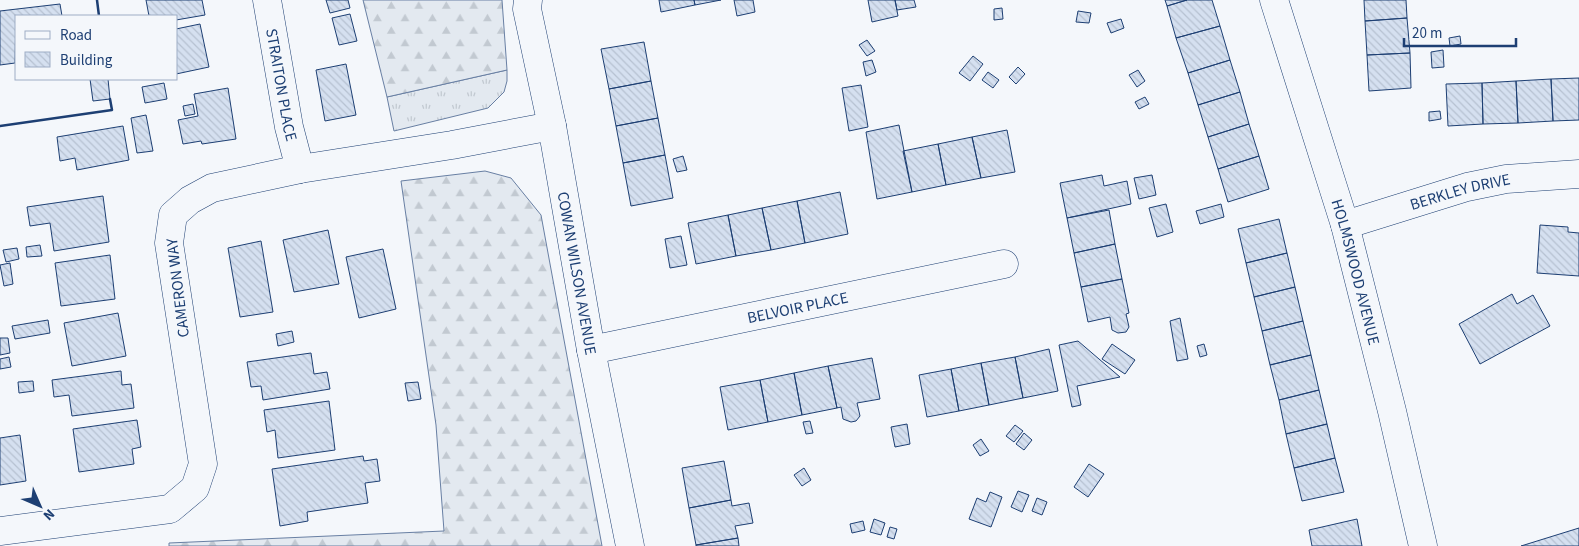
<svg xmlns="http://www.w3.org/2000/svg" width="1579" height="546" font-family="'Source Sans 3',sans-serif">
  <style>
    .grass { fill: url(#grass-tufts); stroke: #687fa3 }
    .forest { fill: url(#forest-firs); stroke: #687fa3 }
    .building { fill: url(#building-back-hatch); stroke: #1d3f73 }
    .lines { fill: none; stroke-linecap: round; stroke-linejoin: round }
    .minor-casing { stroke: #1d3f73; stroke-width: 29 }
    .minor { stroke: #f4f7fb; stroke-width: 28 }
    .wall { stroke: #1d3f73; stroke-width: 2.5 }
    .labels { text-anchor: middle; stroke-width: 4; stroke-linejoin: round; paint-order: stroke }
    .street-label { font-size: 16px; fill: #1d3f73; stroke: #f4f7fb }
  </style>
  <defs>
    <pattern id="grass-tufts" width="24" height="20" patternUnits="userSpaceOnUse" patternTransform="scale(1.25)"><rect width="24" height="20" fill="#e3e9f0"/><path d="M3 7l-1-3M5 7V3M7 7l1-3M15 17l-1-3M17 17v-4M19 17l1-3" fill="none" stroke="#c2c9d1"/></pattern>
    <pattern id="forest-firs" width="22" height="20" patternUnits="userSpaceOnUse" patternTransform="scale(1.25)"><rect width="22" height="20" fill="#e3e9f0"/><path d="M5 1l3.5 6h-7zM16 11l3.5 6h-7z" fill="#c2c9d1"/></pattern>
    <pattern id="building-back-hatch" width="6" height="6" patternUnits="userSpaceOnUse" patternTransform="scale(1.25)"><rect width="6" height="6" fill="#d5e0f0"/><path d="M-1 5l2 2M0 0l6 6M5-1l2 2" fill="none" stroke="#b6c1d1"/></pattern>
  </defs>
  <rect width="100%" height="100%" fill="#f4f7fb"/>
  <path class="grass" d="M507,70v11l-3,11 -16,16 -94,23 -7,-34z"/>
  <path class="forest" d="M363,0h139l5,70 -120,27z
    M485,171l26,7 30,37 61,331h-433v-3l275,-12 -8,-106 -35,-244z"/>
  <path class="building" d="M146,0h56l3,15 -29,5v-4h-27z
    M326,0h22l2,8 -20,5z
    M659,0h35l1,5 -34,7z
    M694,0h27l-26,5z
    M734,0h19l2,12 -18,4z
    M868,0h27l3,16 -26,6z
    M895,0h19l2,7 -19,3z
    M1165,0h22l-20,6z
    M1187,0h25l8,26 -44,12 -9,-32z
    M1364,0h42l1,18 -42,3z
    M60,4l2,12h-46l-1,47 -15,2v-54z
    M1002,8l1,11 -9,1v-11z
    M1078,11l13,2 -2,10 -13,-1z
    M350,14l7,27 -18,4 -7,-27z
    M1407,18l3,35 -43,2 -2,-34z
    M1121,19l3,9 -13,5 -4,-10z
    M200,24l9,43 -33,7v-45z
    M1220,26l10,34 -42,13 -12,-35z
    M1460,36l1,8 -11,2 -1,-8z
    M867,40l8,11 -8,5 -8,-11z
    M644,42l7,39 -42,8 -8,-40z
    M1443,50l1,17 -12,1 -1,-16z
    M1410,53l1,35 -42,3 -2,-36z
    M973,56l10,8 -13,17 -11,-8z
    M872,60l4,12 -10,4 -3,-14z
    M1230,60l10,32 -42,13 -10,-32z
    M346,64l10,51 -31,6 -9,-51z
    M1018,67l7,7 -9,10 -7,-7z
    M1138,70l7,11 -8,6 -8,-12z
    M988,72l11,8 -6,8 -11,-8z
    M1579,78v42l-26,1 -2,-42z
    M90,79h18l2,20 -17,2z
    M1551,79l2,42 -35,2 -2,-42z
    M651,81l7,37 -42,8 -7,-37z
    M1516,81l2,42 -35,1 -1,-41z
    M164,83l3,16 -22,4 -3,-16z
    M1482,83l1,41 -35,2 -2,-42z
    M861,85l7,42 -19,4 -7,-43z
    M228,88l8,51 -34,5 -1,-3 -18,3 -5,-24 20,-4 -4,-22z
    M1240,92l9,32 -41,13 -10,-32z
    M1145,97l4,7 -10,5 -4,-7z
    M193,104l2,10 -10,2 -2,-10z
    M1440,111l1,8 -12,2v-9z
    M146,115l7,36 -16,2 -6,-35z
    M658,118l7,37 -42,8 -7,-37z
    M1249,124l10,32 -41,13 -10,-32z
    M899,125l13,67 -35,7 -11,-67z
    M123,126l6,34 -52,10 -2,-12 -15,3 -3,-24z
    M1007,130l8,42 -34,6 -9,-41z
    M972,137l9,41 -35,7 -8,-41z
    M938,144l8,41 -34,7 -9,-41z
    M665,155l8,43 -42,8 -8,-43z
    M683,156l4,14 -10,2 -4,-13z
    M1259,156l10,33 -41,13 -10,-33z
    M1102,175l2,11 23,-5 4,23 -64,14 -7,-35z
    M1152,175l4,20 -17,4 -5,-21z
    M840,192l8,42 -43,9 -8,-42z
    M103,196l6,46 -55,9 -4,-28 -20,3 -3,-19z
    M797,201l8,42 -34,7 -9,-42z
    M1166,204l7,28 -16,5 -8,-29z
    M1221,204l3,13 -24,7 -4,-13z
    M762,208l9,42 -35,6 -8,-41z
    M1109,210l6,34 -41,9 -7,-35z
    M728,215l8,41 -40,8 -8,-41z
    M1279,219l8,34 -41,10 -8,-34z
    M1540,225l28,2v5l11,1v43l-42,-3z
    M328,230l11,54 -45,8 -11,-52z
    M681,236l6,29 -17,3 -5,-29z
    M261,241l12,71 -33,5 -12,-69z
    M1115,244l7,35 -41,8 -7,-34z
    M40,245l2,11 -15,1 -1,-10z
    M17,248l2,11 -13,3 -3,-12z
    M383,249l13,60 -37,9 -13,-61z
    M1287,253l8,34 -41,10 -8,-34z
    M110,255l5,44 -54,7 -6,-43z
    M10,263l3,21 -9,2 -4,-21z
    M1122,279l7,34 -3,1 3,13 -3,5 -8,1 -6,-3 -2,-13 -22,5 -7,-35z
    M1295,287l8,34 -41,10 -8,-34z
    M1512,294l5,10 16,-9 17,31 -70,38 -21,-40z
    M118,313l8,43 -54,10 -8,-43z
    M1180,318l8,41 -11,2 -7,-40z
    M48,320l2,13 -35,6 -3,-13z
    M1303,321l8,34 -41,10 -8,-34z
    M292,331l2,11 -16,4 -2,-12z
    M0,338h8l2,15 -10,2z
    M1078,341l42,36 -43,9 4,19 -9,2 -13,-62z
    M1112,344l23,16 -10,14 -23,-15z
    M1204,344l3,11 -7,2 -3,-11z
    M1049,349l9,42 -35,7 -8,-41z
    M311,353l3,21 13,-2 3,17 -67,11 -2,-14 -10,1 -4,-25z
    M1311,355l8,35 -40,10 -9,-35z
    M9,357l2,10 -11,2v-10z
    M1015,357l8,41 -34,7 -8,-42z
    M872,358l8,41 -23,4 3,13 -4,5 -5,1 -8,-3 -2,-12 -4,1 -9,-42z
    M981,363l8,42 -30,6 -8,-42z
    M828,366l9,42 -35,7 -8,-42z
    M951,369l8,42 -32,6 -8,-42z
    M121,371l1,14 9,-1 3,24 -62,8 -3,-21 -15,2 -2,-17z
    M794,373l8,42 -34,7 -8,-42z
    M760,380l8,42 -40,8 -8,-43z
    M33,381l1,10 -15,2 -1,-11z
    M418,382l3,17 -13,2 -3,-18z
    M1319,390l8,34 -41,10 -7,-34z
    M329,401l6,49 -57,8 -3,-28 -8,2 -3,-22z
    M137,420l4,27 -9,2 2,15 -55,8 -6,-43z
    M810,421l3,12 -7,1 -3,-12z
    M907,424l3,20 -15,3 -4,-20z
    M1327,424l8,34 -41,10 -8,-34z
    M1015,425l8,6 -9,11 -8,-6z
    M1024,433l8,7 -8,10 -8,-6z
    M20,435l6,46 -26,4v-47z
    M981,439l8,12 -9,5 -7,-11z
    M363,456l1,5 13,-2 3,22 -15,2 3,20 -61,9 1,9 -28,5 -8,-57z
    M1335,458l9,34 -42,9 -8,-33z
    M724,461l7,39 -42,8 -7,-40z
    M1089,464l15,10 -16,23 -14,-10z
    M804,468l7,12 -9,6 -8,-11z
    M1018,491l11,4 -7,17 -11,-5z
    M990,492l12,5 -11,30 -22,-8 8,-21 9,4z
    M1037,498l10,4 -5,13 -10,-4z
    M731,500l1,6 17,-3 4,20 -18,3 3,12 -42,7 -7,-37z
    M874,519l11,4 -4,12 -11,-3z
    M1357,519l5,27h-50l-3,-16z
    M863,521l2,9 -13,3 -2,-9z
    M890,527l7,2 -3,10 -7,-2z
    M1579,528v18h-58z
    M738,538l1,8h-43v-1z"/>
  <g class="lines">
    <g class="minor-casing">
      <g id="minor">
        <path id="s1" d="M267,0l22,127 11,42"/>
        <path id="s2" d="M528,0l-1,9 25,117 39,224 39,196"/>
        <path id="s3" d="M1274,0l71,225 47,186 31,135"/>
        <path id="s4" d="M1345,225l122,-38 39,-8 73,-5"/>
        <path id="s5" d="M591,350l413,-86"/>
        <path d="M0,531l170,-22 25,-21 8,-24 -34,-221 4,-28 17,-15 22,-12 88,-19 152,-24 100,-19"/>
      </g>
    </g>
    <use href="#minor" class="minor"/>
    <path class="wall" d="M97,0l2,16
      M0,126l112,-16 -2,-11"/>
  </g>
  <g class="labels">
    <g class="street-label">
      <text dy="6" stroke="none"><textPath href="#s1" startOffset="86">STRAITON PLACE</textPath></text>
      <text dy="6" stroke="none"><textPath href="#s4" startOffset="120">BERKLEY DRIVE</textPath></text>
      <text dy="6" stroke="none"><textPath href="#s3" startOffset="284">HOLMSWOOD AVENUE</textPath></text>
      <text dy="6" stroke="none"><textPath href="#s2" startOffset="278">COWAN WILSON AVENUE</textPath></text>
      <text transform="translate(177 288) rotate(-97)" y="6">CAMERON WAY</text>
      <text dy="6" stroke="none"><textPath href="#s5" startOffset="211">BELVOIR PLACE</textPath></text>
    </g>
  </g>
  <rect x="15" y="15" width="162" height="65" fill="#f4f7fb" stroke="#9eadc5"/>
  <rect x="25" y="31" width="25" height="8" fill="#f4f7fb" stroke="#9eadc5"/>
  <text x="60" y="40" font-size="15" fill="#1d3f73">Road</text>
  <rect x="25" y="52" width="25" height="15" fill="url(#building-back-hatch)" stroke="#9eadc5"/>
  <text x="60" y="65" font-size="15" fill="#1d3f73">Building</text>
  <g transform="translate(40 506) rotate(135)" stroke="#f4f7fb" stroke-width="4" paint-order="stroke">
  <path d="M0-4L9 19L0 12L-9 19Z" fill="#1d3f73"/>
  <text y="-8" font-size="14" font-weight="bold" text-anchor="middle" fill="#1d3f73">N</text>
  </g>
  <path d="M1404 38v8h112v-8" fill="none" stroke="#1d3f73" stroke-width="2.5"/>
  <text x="1412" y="38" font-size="15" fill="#1d3f73" stroke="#f4f7fb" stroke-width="4" paint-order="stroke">20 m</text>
</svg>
